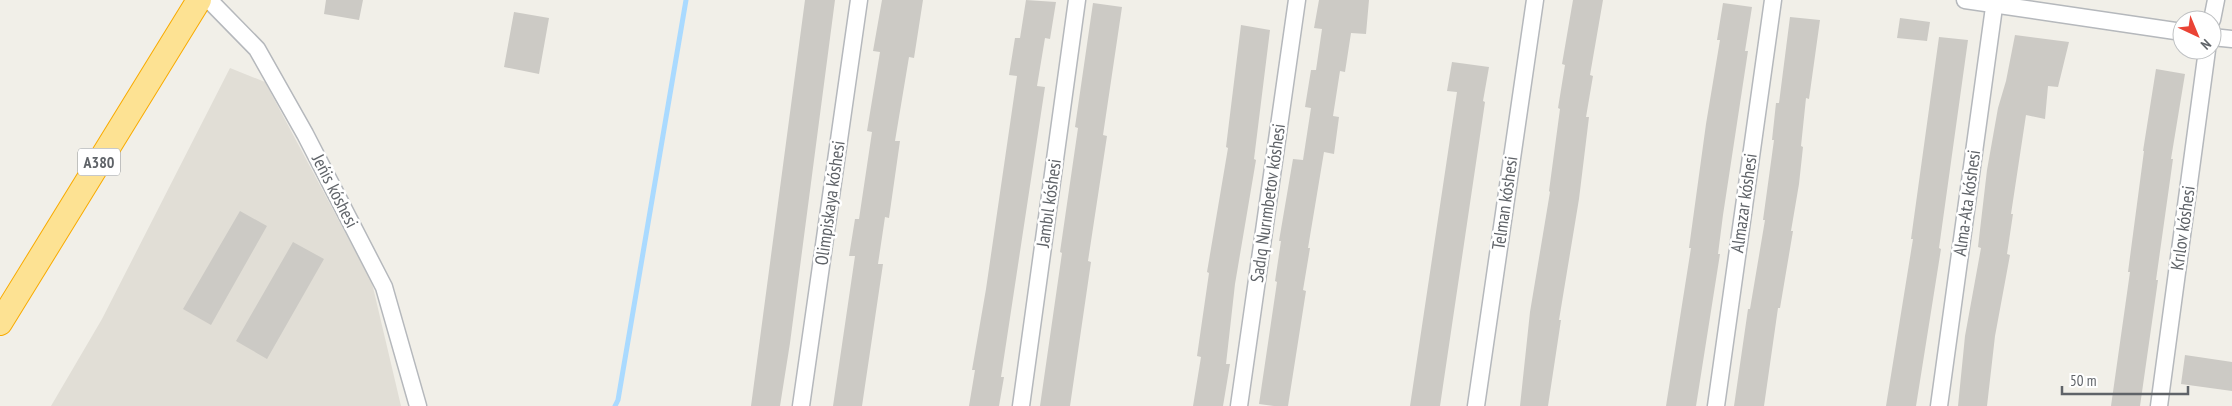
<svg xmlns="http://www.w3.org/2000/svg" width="2232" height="406" font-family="'PT Sans Narrow',sans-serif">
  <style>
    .education { fill: #e1ded6 }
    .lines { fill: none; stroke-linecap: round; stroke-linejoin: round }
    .stream { stroke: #aadaff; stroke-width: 5 }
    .building { fill: #cccac5 }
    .minor-casing { stroke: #b5b8bc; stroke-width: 19 }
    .highway-casing { stroke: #f9ab00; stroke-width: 26 }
    .minor { stroke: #fff; stroke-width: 16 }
    .highway { stroke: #fde293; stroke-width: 24 }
    .labels { text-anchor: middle; stroke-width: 5; stroke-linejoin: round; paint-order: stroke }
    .shield { fill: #fff; stroke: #8f9295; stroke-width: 1 }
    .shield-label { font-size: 16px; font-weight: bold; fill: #5f6368 }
    .street-label { font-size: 18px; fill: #5f6368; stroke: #fff }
  </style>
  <rect width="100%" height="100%" fill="#f1efe8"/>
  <path class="education" d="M230,68l35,14 107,201 29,123h-350l51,-87z"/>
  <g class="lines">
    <path class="stream" d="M615,406l3,-6 68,-400"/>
  </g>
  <path class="building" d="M326,0h37l-4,20 -35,-6z
    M805,0h30l-45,343 -10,63h-29z
    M882,0h41l-9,58 -5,-1 -14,84h5l-11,77 -4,-1 -7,47h5l-21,142h-29l22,-150h-6l6,-37h4l13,-87 -5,-1 13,-79 -7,-1z
    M1026,0l30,2 -6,37 -5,-1 -8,48 8,1 -44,290h3l-5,29h-30l6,-36h-3l14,-81 31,-213 -8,-1 6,-37h5z
    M1319,0h50l-3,34 -15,-1 -6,39 -5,-1 -7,45 6,1 -5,37 -10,-2 -16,96h2l-7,42 3,1 -18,115h-14l-15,-2 18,-122 -2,-1 6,-40h-2l14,-82 10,1 8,-52 -6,-1 6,-37h5l6,-41 -8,-1z
    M1573,0h30l-13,75 3,1 -7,41h3l-10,82 -20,121h2l-13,86h-28l10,-94 20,-120 -1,-1 11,-82 -2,-1 7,-43 -3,-1z
    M1093,3l29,4 -19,128 4,1 -19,125 3,1 -21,144h-30l22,-153 -2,-1 18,-124 -3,-1z
    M1723,3l29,4 -7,44h3l-25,164 -5,39h2l-24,152h-30l25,-158h-2l17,-124 14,-84h-3z
    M514,12l35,6 -10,56 -35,-7z
    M1790,17l30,3 -11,79 -3,-1 -5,48 2,1 -4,37 -8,47h2l-13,77h-2l-14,98h-30l14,-97h2l15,-89h-2l11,-80h-2l4,-37h3z
    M1900,18l30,4 -3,19 -30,-3z
    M1241,25l29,5 -16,129 2,1 -21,124 -9,80h4l-7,42h-30l8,-49 -4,-1 12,-83 -2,-1 21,-124 -2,-1z
    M2015,35l54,7 -11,45 -10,-1 -3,33 -19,-4 -15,99h2l-6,40 3,1 -15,81 -8,70h-29l7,-70 16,-88 -3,-1 9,-77 11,-62 8,-27z
    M1939,37l29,3 -29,208 2,1 -25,157h-30l27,-167h-2z
    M1452,62l37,5 -6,34 2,1 -45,304h-30l47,-314 -10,-1z
    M2156,69l29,5 -14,85h2l-17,121h2l-18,126h-29l19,-134h-2l16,-121h-1z
    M240,211l27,15 -56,99 -28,-16z
    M293,242l31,17 -57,100 -31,-18z
    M2185,355l47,7v29l-51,-7z"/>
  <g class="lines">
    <g class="minor-casing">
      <path id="minor" d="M209,0l48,49 48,85 79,153 34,119
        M1965,0l217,32
        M2212,20l4,-20
        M2212,37l20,2
        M801,406l58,-406
        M1021,406l56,-406
        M1239,406l58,-406
        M1476,406l59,-406
        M1716,406l57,-406
        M1939,406l56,-406
        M2159,406l48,-356"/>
    </g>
    <g class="highway-casing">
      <path id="highway" d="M0,323l199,-323"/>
    </g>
    <use href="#minor" class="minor"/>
    <use href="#highway" class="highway"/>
  </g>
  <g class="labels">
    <rect class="shield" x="78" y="148.5" width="42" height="27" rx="4"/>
    <g class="shield-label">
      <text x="99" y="168">A380</text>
    </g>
    <g class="street-label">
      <text transform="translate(335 191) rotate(63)" y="6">Jeńis kóshesi</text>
      <text transform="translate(830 203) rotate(-82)" y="6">Olimpiskaya kóshesi</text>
      <text transform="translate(1049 203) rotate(-82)" y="6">Jambıl kóshesi</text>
      <text transform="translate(1268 203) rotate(-82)" y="6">Sadıq Nurımbetov kóshesi</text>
      <text transform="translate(1505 203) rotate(-82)" y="6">Telman kóshesi</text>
      <text transform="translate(1744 203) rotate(-82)" y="6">Almazar kóshesi</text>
      <text transform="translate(1967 203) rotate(-82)" y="6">Alma-Ata kóshesi</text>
      <text transform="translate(2183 228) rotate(-82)" y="6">Krılov kóshesi</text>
    </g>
  </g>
  <g transform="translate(2197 35) rotate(136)"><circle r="24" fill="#ffffff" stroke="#bfc1c3"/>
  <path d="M0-4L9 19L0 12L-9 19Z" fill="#ea4335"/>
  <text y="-8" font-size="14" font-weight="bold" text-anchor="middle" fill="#5f6368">N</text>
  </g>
  <path d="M2062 386v8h126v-8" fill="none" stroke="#5f6368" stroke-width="2.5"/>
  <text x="2070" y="386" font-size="15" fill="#5f6368" stroke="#ffffff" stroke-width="4" paint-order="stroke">50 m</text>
</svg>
